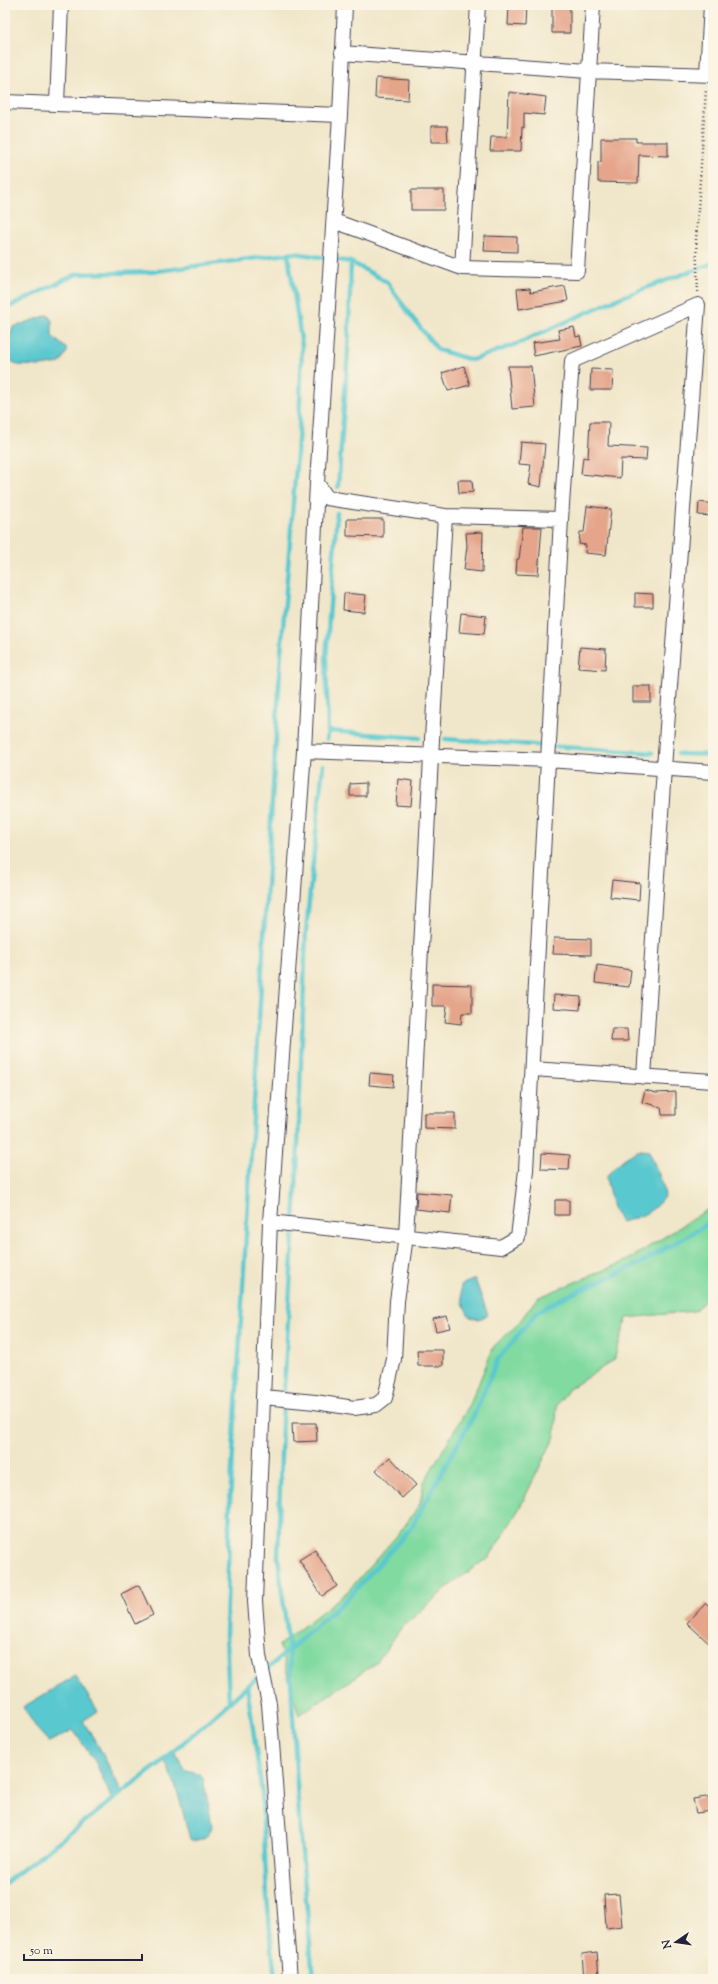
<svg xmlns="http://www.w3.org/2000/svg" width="718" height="1984" font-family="'Sorts Mill Goudy',serif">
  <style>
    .green { fill: #81daa0; stroke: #527e6e }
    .water { fill: #5ac8cf; stroke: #3e7585 }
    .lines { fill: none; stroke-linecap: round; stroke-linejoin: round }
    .stream { stroke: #5ac8cf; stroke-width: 4.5 }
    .building { fill: #e5a58b }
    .minor-casing { stroke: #413f50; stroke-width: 16 }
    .path { stroke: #413f50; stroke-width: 2.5; stroke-dasharray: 1 3; stroke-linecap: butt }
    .minor { stroke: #fff; stroke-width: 14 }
  </style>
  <rect width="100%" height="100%" fill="#fcf5e5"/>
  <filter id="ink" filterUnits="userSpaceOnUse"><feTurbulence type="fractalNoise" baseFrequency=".025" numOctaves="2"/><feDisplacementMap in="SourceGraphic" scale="8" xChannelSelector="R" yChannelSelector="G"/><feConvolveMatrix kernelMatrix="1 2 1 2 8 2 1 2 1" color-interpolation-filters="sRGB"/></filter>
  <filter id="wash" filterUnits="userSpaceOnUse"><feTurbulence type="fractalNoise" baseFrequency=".012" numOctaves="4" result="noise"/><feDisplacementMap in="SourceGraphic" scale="16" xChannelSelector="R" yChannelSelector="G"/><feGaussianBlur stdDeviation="0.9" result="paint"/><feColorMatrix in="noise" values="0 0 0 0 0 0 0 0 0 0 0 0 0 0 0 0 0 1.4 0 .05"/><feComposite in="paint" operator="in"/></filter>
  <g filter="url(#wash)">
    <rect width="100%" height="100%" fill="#f0e6c9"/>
    <path class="green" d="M713,1206v87l-19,18 -67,7 -13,42 -45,29 -12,16 -2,31 -36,73 -29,47 -41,30 -47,41 -26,36 -77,52 -20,-70 69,-54 53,-60 19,-27 4,-22 46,-78 24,-58 23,-21 20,-27 91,-38z"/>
    <path class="water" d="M48,315l4,6v15l16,14 -8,13 -19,3 -23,-1 -12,-7 -1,-13 8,-18z
      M641,1150l8,1 13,31 3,13c-11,17 -24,22 -44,27l-8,-14 -7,-30c8,-12 21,-24 35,-28z
      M475,1279l13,36 -9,4 -9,-2c-6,-9 -10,-21 -9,-32z
      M75,1676l23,35 -15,10 16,26 23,45 -10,8 -16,-37 -23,-33 -24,12 -12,-13 -14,-22z
      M174,1751l12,20 13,3 4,4 9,47c-2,12 -8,13 -18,16l-4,-2 -13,-49 -13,-31z"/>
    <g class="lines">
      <path class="stream" d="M5,309l72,-35 73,-2 145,-19 56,9 36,20 24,34 27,34 34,10 47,-17 100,-45 94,-35
        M338,487l10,-135 3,-90
        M337,513l-11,145 2,73 91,7
        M327,739l1,-8
        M445,739l207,14
        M678,754l35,1
        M247,1686l15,107 5,105 8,81
        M229,1702l-3,-68 4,-131 51,-850 18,-224 3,-83 -14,-92
        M5,1883l153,-118 192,-169 61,-68 63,-113 24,-56 39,-47 28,-15 74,-33 74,-43
        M313,1979l-14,-161 -10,-168 -11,-93 4,-136 15,-249 9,-242 17,-165"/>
    </g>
    <g id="blocks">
      <path class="building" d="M509,5h17l-1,21 -17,-1z
        M552,5h18v28h-18z
        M376,78l33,2 -1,20 -33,-2z
        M509,92l37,5 -2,18 -20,-2v15l-2,-1 -1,24h-31l1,-14h16z
        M431,126h16l1,16h-17z
        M601,138h35v4h32v14l-29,-1 -1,28 -40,-1v-20h3z
        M411,190h33v20h-33z
        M485,236l32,1v15l-33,-1z
        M565,286l3,15 -49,8 -2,-20 13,-1 1,4z
        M574,327l2,10 4,-1 2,10 -48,10 -2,-13 28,-4 -2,-9z
        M464,366l6,19 -22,6 -6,-18z
        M508,366h23l4,41 -23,2z
        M591,369l22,1 -1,20h-22z
        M590,422h19l-1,24 39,2 -1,12 -25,-1 -1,19 -39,-4 2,-17 5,1z
        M521,442l24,2 -4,43 -13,-3 3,-19 -12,-1z
        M458,480h14l1,12 -14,1z
        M699,502l14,2v12l-15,-1z
        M587,506l24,3 -5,46 -21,-2 1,-8 -7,-1 1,-12h4z
        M347,519h36v18l-36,-1z
        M523,527h19l-4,48 -22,-1 1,-15h2z
        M483,532l-1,40 -18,-2 3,-24 -1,-13z
        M344,593l22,2 -2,17 -21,-2z
        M635,593l18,1v13h-18z
        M461,613l25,3 -2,18 -25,-2z
        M580,647l26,2 -1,21 -27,-2z
        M633,686h18v16h-18z
        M398,779l15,2 -2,25 -15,-1z
        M366,783v13h-16v-12z
        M612,880l28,3 -1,17 -29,-3z
        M554,938l37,1v16l-38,-1z
        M597,965l34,5 -2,17 -34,-4z
        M432,984l40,1v28h-10l-1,11 -16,-2 2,-16h-15z
        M554,995l27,2 -1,13 -27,-2z
        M612,1029h15l1,12h-17z
        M370,1073l24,2 -1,12 -24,-2z
        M645,1090l11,3 20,-1v23h-14l-1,-8 -19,-5z
        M424,1113h31v16l-31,-1z
        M542,1153l28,2 -1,15 -28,-1z
        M417,1192l35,3 -2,18 -34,-4z
        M555,1200h14v15h-14z
        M447,1316l3,12 -14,3 -3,-12z
        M417,1350h26v16h-25z
        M292,1423h24l1,18 -24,1z
        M390,1457l26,28 -14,13 -26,-28z
        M315,1550l22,36 -15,10 -23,-36z
        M139,1585l14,30 -18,9 -14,-30z
        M706,1603l7,7v37l-26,-24z
        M713,1796v15l-17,2 -3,-14z
        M619,1894l3,32 -16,2 -2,-33z
        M597,1952l2,25 -15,2 -2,-25z"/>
    </g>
  </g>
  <g filter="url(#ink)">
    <use href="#blocks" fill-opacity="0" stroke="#413f50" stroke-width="1"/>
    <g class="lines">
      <g class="minor-casing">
        <path id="minor" d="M342,53l246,18 125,4
          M707,74l4,-69
          M5,102l335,13
          M57,104l4,-99
          M334,221l128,47 115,3 16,-266
          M462,268l16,-263
          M317,483l10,15 118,18 116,3
          M304,751l244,9 165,12
          M532,1069l181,12
          M270,1222l231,25 17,-10 8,-67 35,-651 11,-158 126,-56 -34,463 -20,309
          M263,1397l52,5 39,6 22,-3 9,-7 9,-39 3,-58 9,-65 25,-479 14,-241
          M290,1979l-21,-275 -10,-48 -4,-55 15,-379 34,-471 13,-268 23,-368 5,-110"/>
      </g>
      <path class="path" d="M698,292l-2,-52 10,-151"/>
      <use href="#minor" class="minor"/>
    </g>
  </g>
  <rect width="718" height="1984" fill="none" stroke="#fcf5e5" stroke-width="20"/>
  <g transform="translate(676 1942) rotate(257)" stroke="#fcf5e5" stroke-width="3" paint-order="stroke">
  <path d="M0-3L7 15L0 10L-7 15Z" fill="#22223b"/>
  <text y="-6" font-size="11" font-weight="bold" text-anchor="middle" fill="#22223b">N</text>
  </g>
  <path d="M24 1954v6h118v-6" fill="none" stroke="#22223b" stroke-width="2"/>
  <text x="30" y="1954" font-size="12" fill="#22223b" stroke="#fcf5e5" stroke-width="3" paint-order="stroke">50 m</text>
</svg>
